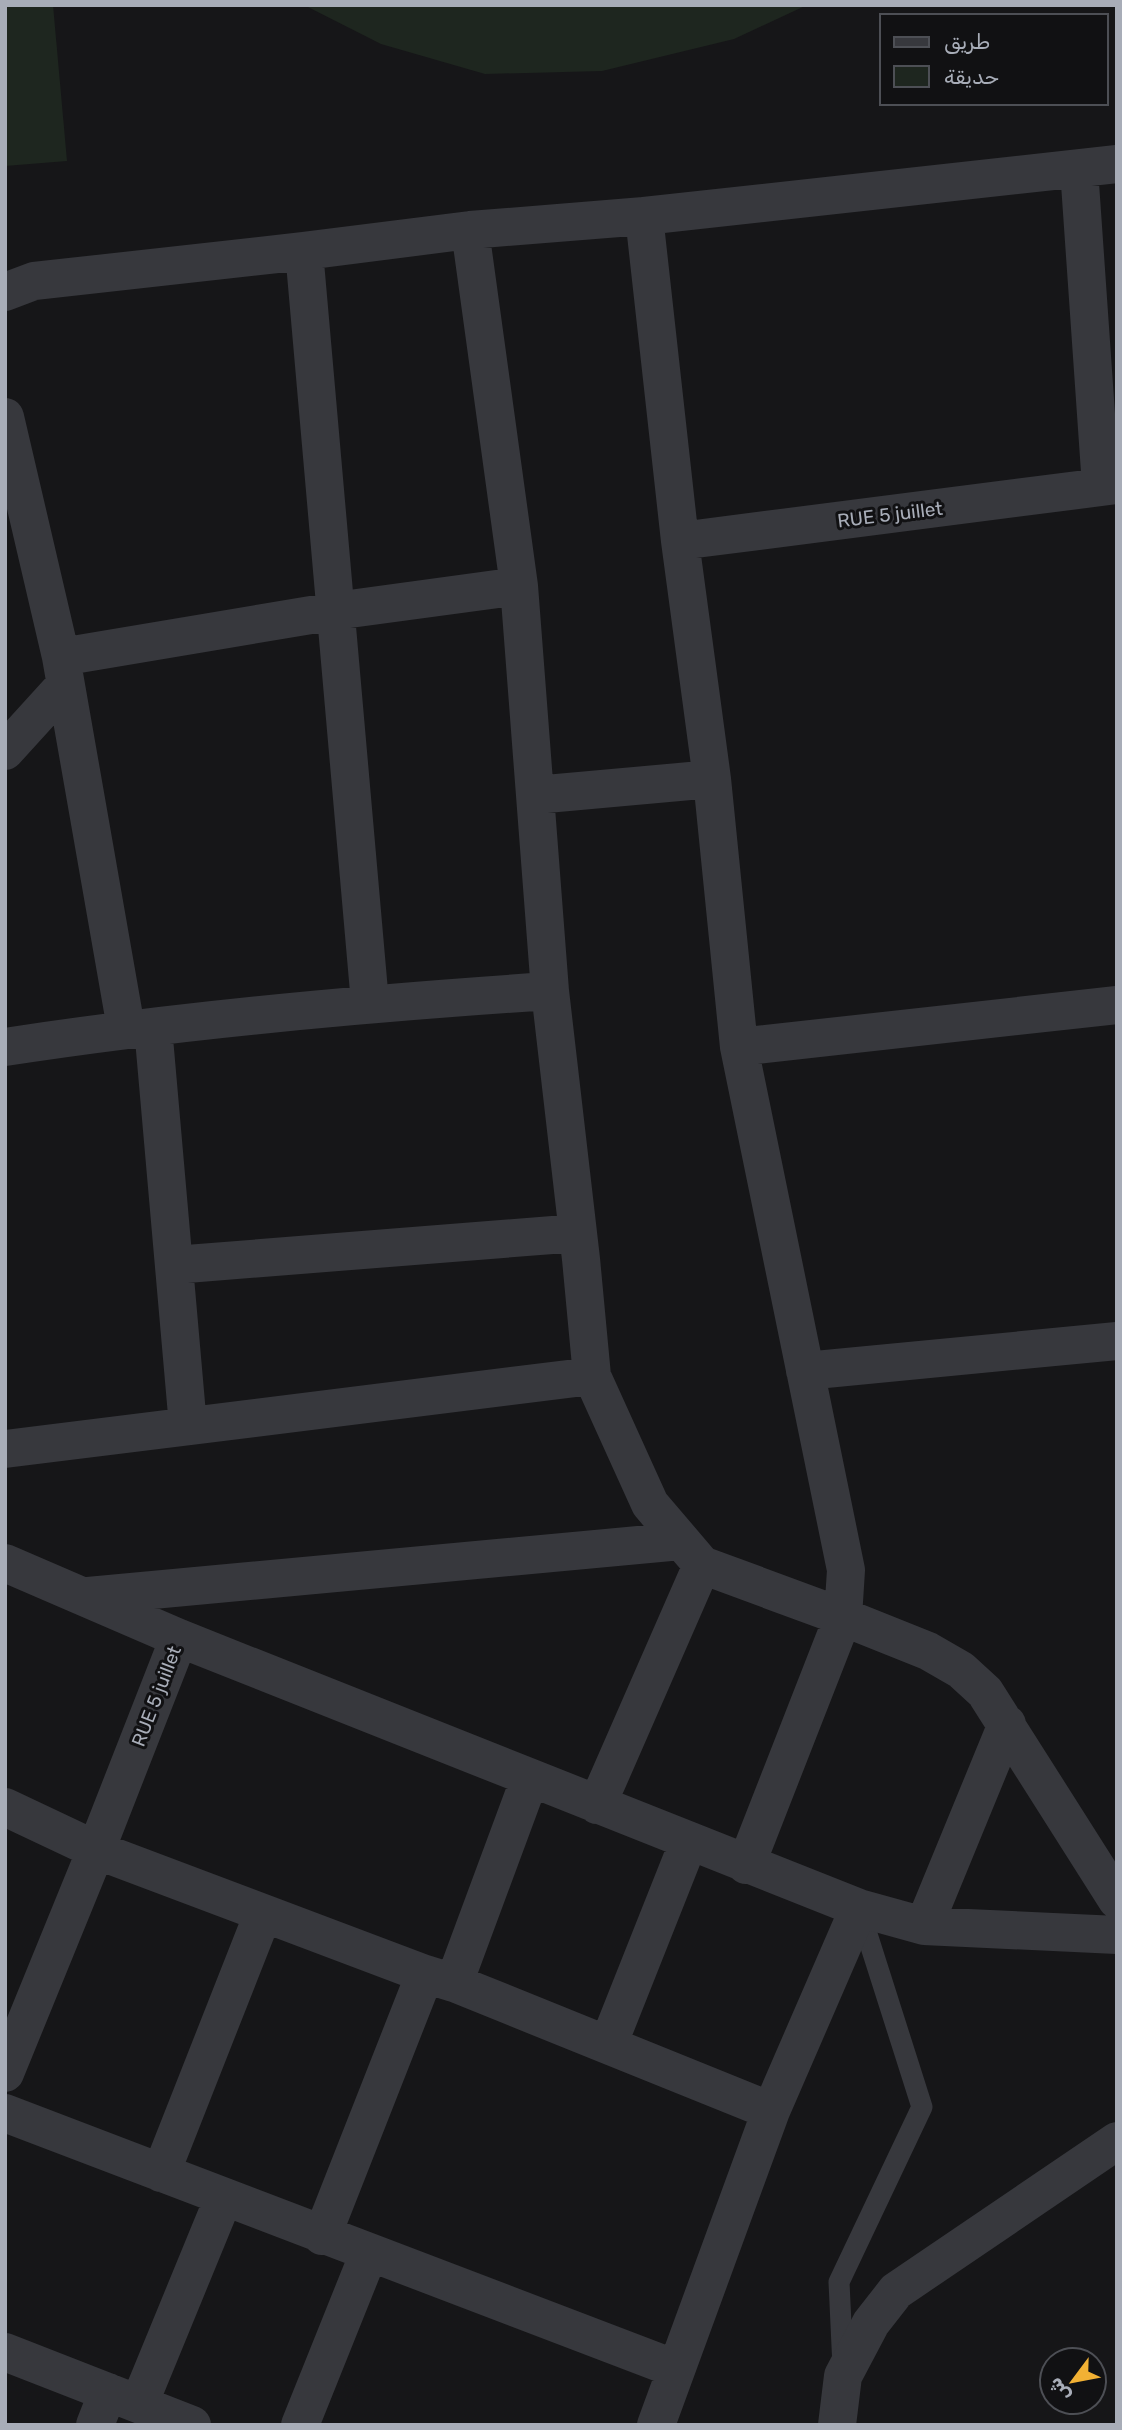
<svg xmlns="http://www.w3.org/2000/svg" width="1122" height="2430" font-family="Rubik,Cairo,sans-serif">
  <style>
    .green { fill: #1e261f }
    .lines { fill: none; stroke-linecap: round; stroke-linejoin: round }
    .service { stroke: #37383d; stroke-width: 21 }
    .minor { stroke: #37383d; stroke-width: 38 }
    .labels { text-anchor: middle; stroke-width: 6; stroke-linejoin: round; paint-order: stroke }
    .street-label { font-size: 19px; fill: #a8adb8; stroke: #111113 }
  </style>
  <rect width="100%" height="100%" fill="#161618"/>
  <path class="green" d="M5,5h48l14,156 -62,5z
    M304,5h503l-73,34 -132,32 -117,3 -104,-30z"/>
  <g class="lines">
    <path class="service" d="M843,2367l-4,-85 83,-175 -63,-198"/>
    <path class="minor" d="M1079,169l22,317
      M644,216l36,325 32,238 27,268 107,523 -3,47 85,34 33,19 24,22 132,208
      M470,230l49,356 31,405 31,268 11,117 58,128 52,61 141,52 -97,248
      M304,251l66,752
      M5,292l29,-11 270,-30 166,-21 174,-14 473,-52
      M5,417l56,240 65,371
      M680,541l437,-56
      M61,657l274,-46 184,-25
      M5,751l60,-66
      M535,795l177,-16
      M153,1027l35,399
      M5,1047c181,-28 363,-44 545,-56
      M739,1047l378,-42
      M174,1265l404,-32
      M805,1371l312,-30
      M5,1449l587,-73
      M5,1563l174,75 680,270
      M88,1596l593,-55
      M179,1638l-83,212 329,124 29,9 317,128
      M1007,1724l-83,202 193,9
      M597,1805l105,-240
      M5,1807l91,43 -91,223
      M454,1983l76,-205
      M608,2045l81,-204
      M5,2113l671,256
      M161,2173l102,-259
      M322,2236l103,-262
      M5,2352l187,73
      M139,2404l85,-207
      M95,2425l13,-33
      M300,2425l69,-172
      M656,2425l115,-314 88,-203 65,18
      M837,2425l6,-49 28,-53 25,-32 221,-150"/>
  </g>
  <g class="labels">
    <g class="street-label">
      <text transform="translate(890 514) rotate(-7)" y="7">RUE 5 juillet</text>
      <text transform="translate(156 1696) rotate(-69)" y="7">RUE 5 juillet</text>
    </g>
  </g>
  <rect width="1122" height="2430" fill="none" stroke="#a8adb8" stroke-width="14"/>
  <rect x="880" y="14" width="228" height="91" fill="#111113" stroke="#4d4f55" stroke-width="2"/>
  <rect x="894" y="37" width="35" height="10" fill="#37383d" stroke="#4d4f55" stroke-width="2"/>
  <text x="944" y="49" font-size="21" fill="#a8adb8">طريق</text>
  <rect x="894" y="66" width="35" height="21" fill="#1e261f" stroke="#4d4f55" stroke-width="2"/>
  <text x="944" y="84" font-size="21" fill="#a8adb8">حديقة</text>
  <g transform="translate(1073 2381) rotate(238)"><circle r="33" fill="#111113" stroke="#4d4f55" stroke-width="2"/>
  <path d="M0-5L12 26L0 18L-12 26Z" fill="#f2b134"/>
  <text y="-10" font-size="19" font-weight="bold" text-anchor="middle" fill="#a8adb8">ش</text>
  </g>
</svg>
